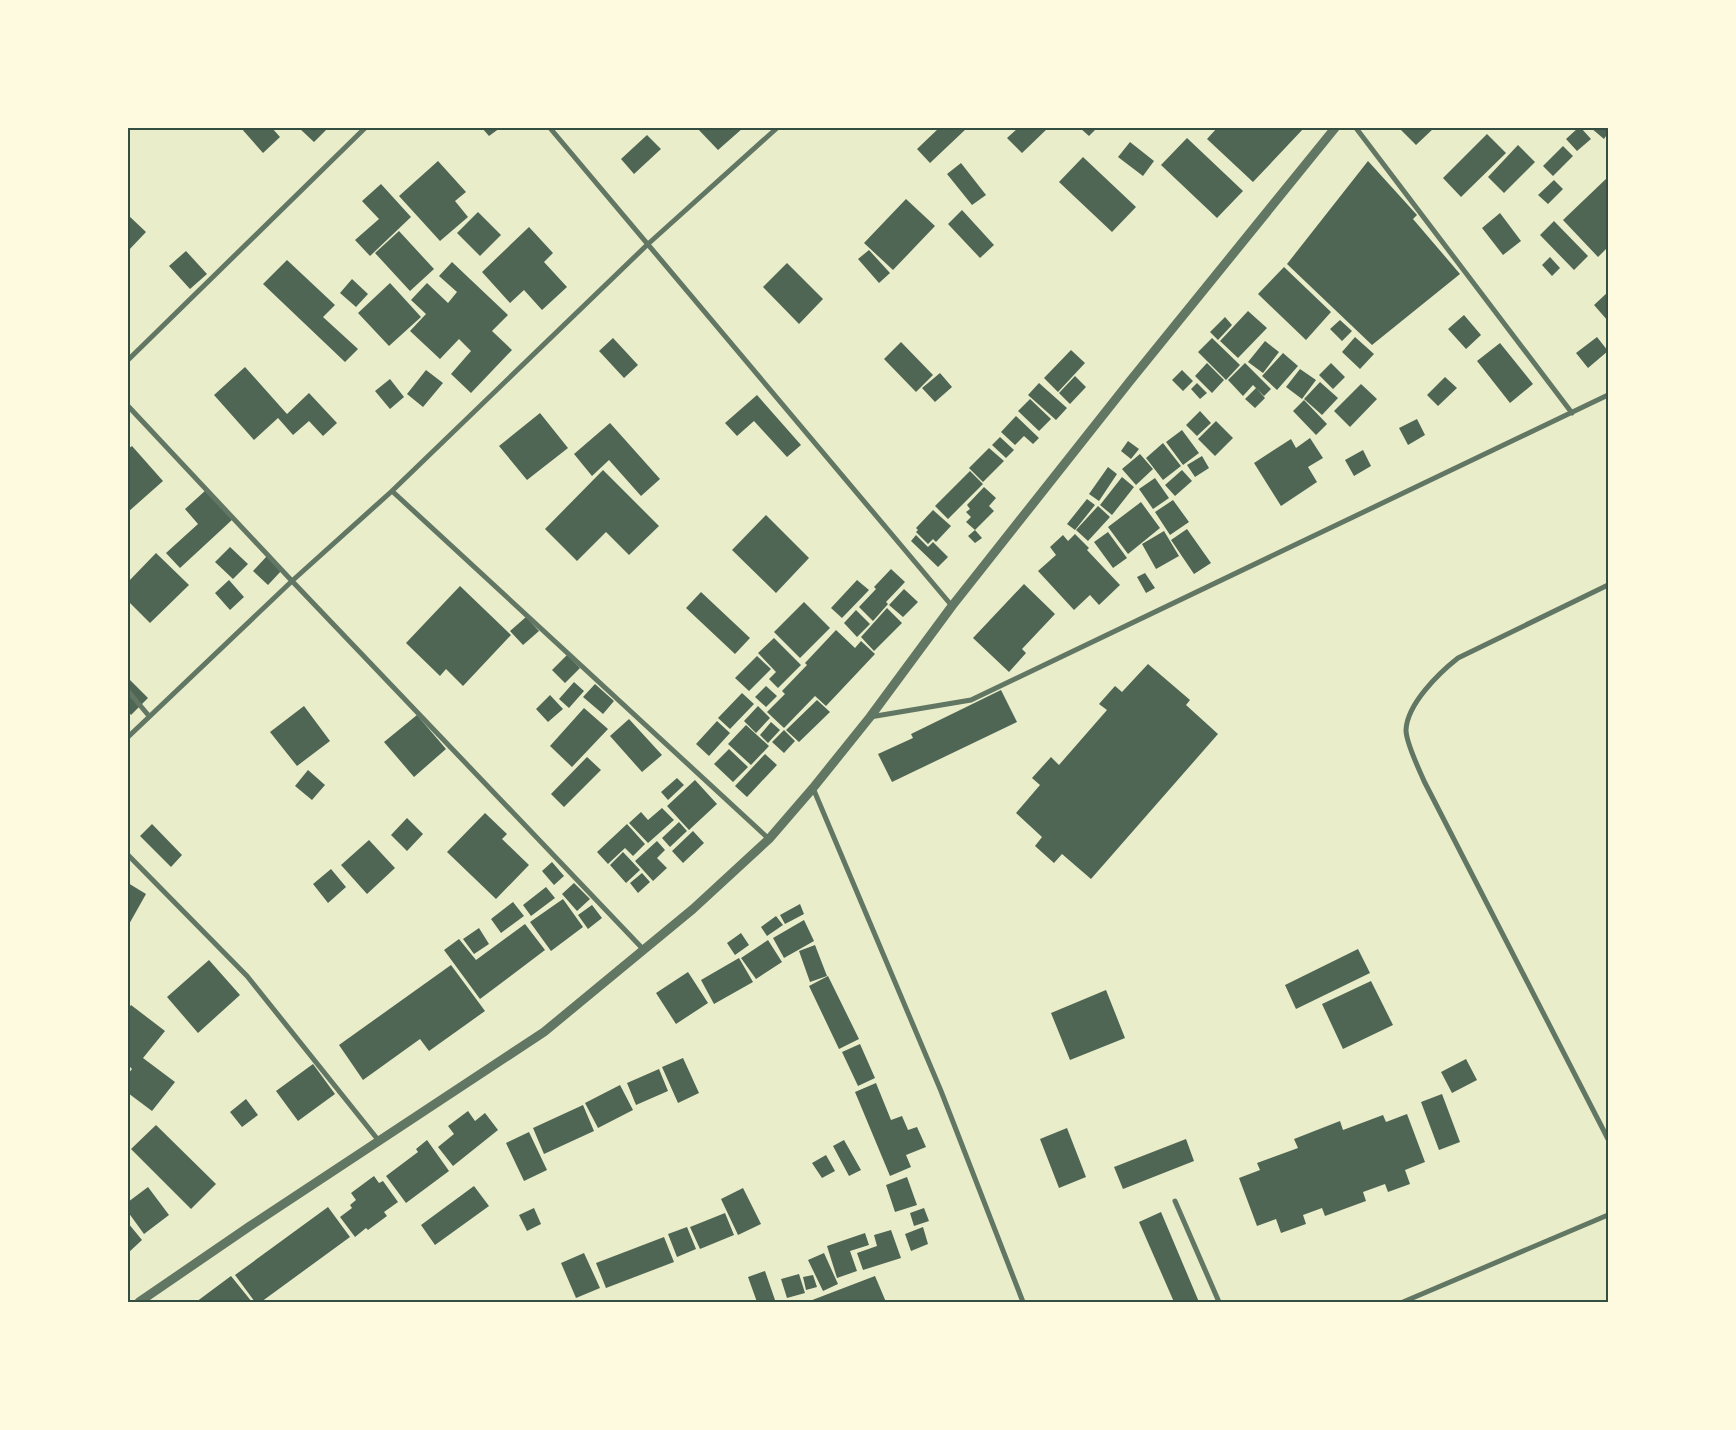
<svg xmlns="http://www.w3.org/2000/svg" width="1736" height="1430" font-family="'Noto Sans',sans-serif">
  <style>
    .building { fill: #4f6655 }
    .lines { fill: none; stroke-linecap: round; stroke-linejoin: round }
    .minor { stroke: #617663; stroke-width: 5 }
    .tertiary { stroke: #617663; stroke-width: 9 }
    .neatline { fill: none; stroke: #344e41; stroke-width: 2 }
  </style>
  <rect width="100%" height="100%" fill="#e9edc9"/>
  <path class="building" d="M241,128h31l8,9 -17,16z
    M299,128h29l-14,14z
    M482,128h18l-11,8z
    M697,128h46l-25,22z
    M939,128h28l-37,35 -13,-14z
    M1018,128h30l-26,25 -15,-15z
    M1080,128h17l-8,8z
    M1217,128h87l-51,54 -46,-43z
    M1399,128h35l-18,17z
    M1578,128h3l10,11 -14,12 -11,-12z
    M1591,128h17v5l-4,6z
    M1487,134l19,19 -45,44 -18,-19z
    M647,135l14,14 -27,25 -13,-15z
    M1187,138l56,53 -26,27 -56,-53z
    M1130,142l24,19 -11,15 -25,-19z
    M1518,145l17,17 -31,31 -16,-16z
    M1563,146l10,10 -20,20 -10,-10z
    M1083,157l53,50 -24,25 -53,-50z
    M438,161l28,31 -11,9 13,16 -28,24 -41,-45z
    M1368,161l49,54 -4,4 47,55 -88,71 -85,-81z
    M961,163l25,32 -14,10 -25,-31z
    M1608,177v70l-10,10 -35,-37z
    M1554,180l9,9 -15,15 -10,-9z
    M381,184l30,33 -41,39 -15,-16 24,-21 -17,-18z
    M906,199l29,27 -42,44 -29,-27z
    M962,210l32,35 -14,13 -32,-34z
    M478,212l23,23 -21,21 -23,-23z
    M1500,213l21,28 -18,14 -21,-27z
    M128,215l18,17 -18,19z
    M1554,221l34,35 -14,14 -34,-35z
    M529,227l24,26 -9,9 23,25 -25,23 -18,-20 -14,13 -28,-31z
    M399,231l35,38 -24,22 -35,-38z
    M869,250l21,23 -11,10 -21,-24z
    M186,251l21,23 -17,15 -21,-23z
    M1550,257l10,11 -8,8 -10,-11z
    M287,260l48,45 -12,12 35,32 -13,13 -82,-78z
    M452,262l56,53 -16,16 20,19 -41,43 -20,-19 20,-23 -12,-12 -19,20 -30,-28 16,-17 -15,-14 16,-17 21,20 9,-11 -18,-16z
    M787,263l36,36 -24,25 -36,-37z
    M1284,267l47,45 -25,28 -48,-46z
    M352,279l16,15 -12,13 -16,-14z
    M390,283l31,34 -32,29 -31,-33z
    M1608,292v29l-14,-16z
    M1248,311l19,17 -29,30 -18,-17z
    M1464,315l17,20 -15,14 -18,-20z
    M1225,317l7,8 -14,15 -8,-8z
    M1340,320l12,11 -10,10 -12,-12z
    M1355,337l19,17 -14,15 -18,-17z
    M1597,337l11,14 -20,17 -12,-15z
    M613,338l25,27 -14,13 -25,-27z
    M1212,338l28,27 -14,15 -28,-28z
    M1265,341l14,11 -16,21 -15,-11z
    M901,342l32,33 -17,17 -32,-33z
    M1500,343l33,41 -23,19 -33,-42z
    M1071,350l14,13 -27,29 -14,-14z
    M1283,353l15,13 -21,24 -15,-14z
    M1207,363l17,17 -12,13 -17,-17z
    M1245,363l26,26 -7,7 -11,-11 -10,11 -15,-16z
    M1331,363l14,14 -12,12 -14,-14z
    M245,367l42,47 22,-21 28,30 -14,13 -14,-15 -16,14 -15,-17 -24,22 -40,-45z
    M1300,369l16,11 -14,19 -16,-12z
    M426,370l17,13 -20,24 -16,-13z
    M1182,370l11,11 -10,10 -11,-11z
    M940,373l12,14 -17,15 -13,-14z
    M1075,376l11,11 -16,17 -11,-11z
    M1445,377l12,11 -19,18 -11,-11z
    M390,379l14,18 -14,12 -15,-18z
    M1320,382l18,16 -16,17 -18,-16z
    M1039,383l28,25 -11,12 -28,-25z
    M1197,383l10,10 -7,6 -9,-10z
    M1361,384l16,15 -27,28 -16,-16z
    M1256,388l9,10 -10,10 -10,-9z
    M757,395l44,50 -14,12 -33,-36 -17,15 -12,-13z
    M1030,399l21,20 -12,12 -21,-20z
    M1304,400l23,24 -11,11 -23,-24z
    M1200,411l11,12 -14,13 -11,-11z
    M540,413l28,35 -41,32 -28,-34z
    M1016,416l23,22 -6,6 -9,-8 -9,9 -14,-13z
    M1417,419l8,16 -17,10 -9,-17z
    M1216,421l17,17 -18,18 -17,-17z
    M610,423l50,56 -19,17 -32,-36 -17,16 -18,-22z
    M1182,430l17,23 -16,12 -17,-23z
    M1000,437l14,13 -8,8 -14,-13z
    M1310,438l13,20 -15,9 9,15 -36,24 -27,-43 37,-24 5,9z
    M1128,441l11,8 -8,10 -10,-8z
    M1163,443l18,23 -18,14 -17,-22z
    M132,446l31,35 -35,31v-63z
    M989,448l15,13 -21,21 -14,-14z
    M1363,450l8,16 -17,10 -9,-16z
    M1140,454l13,15 -17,16 -14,-16z
    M1202,456l7,12 -14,9 -8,-12z
    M1108,467l9,7 -18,27 -10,-7z
    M603,470l56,56 -30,29 -23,-23 -29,29 -32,-32z
    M1182,470l10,11 -17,15 -10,-11z
    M970,471l13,13 -35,35 -13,-13z
    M1122,477l12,10 -22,28 -12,-10z
    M1155,478l14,20 -16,11 -14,-20z
    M984,487l12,11 -7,8 5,5 -19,19 7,8 -7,5 -7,-7 7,-6 -9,-8 5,-5 -5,-5 4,-3 -3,-4z
    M206,490l27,29 -53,49 -14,-15 32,-29 -13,-15z
    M1087,499l8,6 -20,25 -8,-6z
    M1173,500l16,22 -19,13 -15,-23z
    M1141,502l19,26 -32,26 -20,-27z
    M1098,506l12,11 -22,24 -12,-11z
    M933,510l18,16 -15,16 -3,-3 -5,5 -12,-12 2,-2 -2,-2z
    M766,515l43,43 -33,35 -44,-43z
    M1187,529l24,34 -17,11 -23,-34z
    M1164,531l15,25 -23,13 -14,-25z
    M1108,532l19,26 -14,10 -19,-26z
    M1075,534l14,14 -2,2 33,35 -21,20 -9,-10 -16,15 -36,-39 18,-16 -6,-8 13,-12 5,6z
    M916,535l12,12 5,-5 15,15 -10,10 -27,-26z
    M230,547l18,17 -15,15 -18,-17z
    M156,553l33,32 -39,38 -22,-22v-19z
    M267,556l15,14 -14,15 -15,-14z
    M891,569l14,13 -19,20 2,2 -15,17 -14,-14 17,-18 -2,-2z
    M1145,573l10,15 -9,5 -9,-16z
    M229,580l15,17 -14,13 -15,-17z
    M857,580l12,10 -27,28 -11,-10z
    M1024,584l31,30 -33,35 4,4 -17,19 -36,-34z
    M460,586l51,49 -48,51 -17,-17 -6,7 -34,-33z
    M904,589l14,13 -15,15 -14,-12z
    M701,592l49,46 -15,16 -49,-46z
    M804,602l26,26 -30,30 -26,-26z
    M887,608l15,15 -28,28 -13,-14z
    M856,610l14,14 -13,13 -13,-14z
    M526,617l13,14 -16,14 -13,-14z
    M836,630l19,18 6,-7 14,13 -49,52 -11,-10 -31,32 -17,-16 18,-18 -3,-3 25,-26 -2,-2z
    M774,638l27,27 -23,23 -9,-9 7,-7 -18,-19z
    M567,655l13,13 -15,15 -13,-13z
    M757,656l14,13 -22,22 -14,-13z
    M1148,664l42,36 -4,5 32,29 -127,145 -29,-25 -8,9 -19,-17 7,-9 -26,-24 24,-28 -8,-7 19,-21 8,8 48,-55 -8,-6 16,-18 7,6z
    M128,678l20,20 -17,17 -3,-4z
    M574,682l10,9 -15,17 -10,-9z
    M595,684l19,17 -11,13 -20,-17z
    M766,686l11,10 -11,11 -11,-10z
    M1001,690l16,32 -125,60 -14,-28 35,-16 -2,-4z
    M742,693l12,11 -24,25 -12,-11z
    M550,695l13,14 -15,13 -12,-13z
    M817,700l13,12 -31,30 -13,-12z
    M304,706l26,35 -33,25 -27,-34z
    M758,706l12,12 -14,15 -12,-12z
    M584,708l24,21 -36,38 -22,-21z
    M417,715l29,34 -32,28 -30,-35z
    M629,719l33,36 -20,17 -32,-36z
    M717,721l13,12 -21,23 -13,-12z
    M771,722l9,8 -12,13 -8,-8z
    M746,725l23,21 -18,19 -23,-21z
    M784,730l11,11 -11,12 -12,-11z
    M729,749l19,18 -15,15 -19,-18z
    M765,754l12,11 -30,32 -12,-11z
    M587,757l14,13 -37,37 -13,-13z
    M308,770l17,15 -13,15 -17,-14z
    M677,778l7,7 -16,15 -7,-8z
    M695,780l22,24 -28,26 -22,-24z
    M662,808l12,12 -26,23 -19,-20 12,-11 7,8z
    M485,813l22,21 -5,5 27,26 -33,34 -49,-47z
    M407,818l16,16 -16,17 -16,-16z
    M679,822l8,9 -17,16 -8,-9z
    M152,824l30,31 -11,12 -31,-31z
    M627,824l18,20 -12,12 -8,-8 -17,16 -11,-12z
    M693,831l11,12 -21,20 -11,-12z
    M369,840l26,28 -28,26 -26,-29z
    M657,841l8,9 -8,8 10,10 -14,13 -18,-20z
    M623,852l17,18 -14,13 -16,-18z
    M552,862l12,14 -10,9 -12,-14z
    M331,869l15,18 -18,16 -15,-19z
    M642,873l8,9 -12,11 -8,-10z
    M128,883l18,11 -18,32z
    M574,883l16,16 -13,12 -15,-17z
    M546,887l9,11 -24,18 -8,-11z
    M563,899l20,28 -32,24 -21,-29z
    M513,902l11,14 -23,17 -10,-14z
    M800,904l4,10 -19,10 -5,-9z
    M592,905l10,13 -14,11 -10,-14z
    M776,916l7,9 -16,11 -6,-9z
    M804,920l10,21 -30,17 -11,-20z
    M525,924l20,26 -65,49 -36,-49 15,-11 17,21z
    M479,928l10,16 -15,10 -11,-15z
    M741,933l8,12 -14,10 -8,-12z
    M768,940l14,22 -26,17 -15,-21z
    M815,945l12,31 -17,6 -11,-31z
    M1358,949l12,24 -74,36 -11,-24z
    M739,958l14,24 -39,22 -13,-24z
    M209,960l31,35 -42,38 -31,-36z
    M451,965l34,46 -56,40 -9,-12 -57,41 -24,-35z
    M688,972l20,31 -32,21 -20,-31z
    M828,976l31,63 -20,10 -30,-63z
    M1371,981l22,44 -50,24 -21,-45z
    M1106,990l19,48 -55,22 -19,-47z
    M131,1005l34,26 -22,27 32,24 -23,29 -24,-18v-19l4,-5 -4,-4v-56z
    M860,1044l15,34 -17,8 -16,-34z
    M683,1058l16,35 -21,10 -16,-36z
    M1466,1059l11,21 -25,13 -11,-21z
    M313,1064l22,30 -37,27 -22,-30z
    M659,1069l9,22 -32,14 -9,-22z
    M876,1083l15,37 11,-4 6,14 9,-3 9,20 -20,8 5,12 -21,9 -35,-84z
    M620,1085l13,25 -35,18 -13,-25z
    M1442,1094l18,48 -21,8 -18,-48z
    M246,1099l12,16 -16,12 -12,-15z
    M583,1105l11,26 -50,23 -11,-26z
    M468,1111l7,10 10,-8 13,17 -45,36 -15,-19 16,-13 -6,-8z
    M1407,1114l18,48 -20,8 5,14 -22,8 -3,-8 -22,8 3,9 -41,15 -3,-8 -19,7 3,9 -25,9 -5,-14 -19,7 -18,-48 21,-8 -3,-7 41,-15 -4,-9 46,-18 3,9 40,-15 3,7z
    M156,1125l60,59 -25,25 -60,-60z
    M1067,1128l19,49 -27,11 -19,-49z
    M529,1132l18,38 -23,11 -18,-38z
    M1186,1139l8,22 -71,28 -9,-22z
    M427,1140l22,31 -43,32 -20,-27 32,-24 -2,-3z
    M844,1140l17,30 -12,6 -16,-30z
    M826,1155l9,16 -13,7 -10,-15z
    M374,1176l5,7 4,-2 15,21 -14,10 3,4 -19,14 -2,-2 -11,9 -15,-20 12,-9 -2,-3 6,-5 -5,-7z
    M907,1177l10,28 -22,7 -9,-27z
    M474,1186l15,20 -54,39 -14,-20z
    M148,1187l21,28 -25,19 -16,-22v-10z
    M743,1188l18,36 -23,11 -17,-36z
    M328,1207l22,30 -89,65h-6l-20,-27z
    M534,1208l7,16 -14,7 -8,-16z
    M924,1208l5,13 -15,5 -4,-13z
    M1161,1212l38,90h-25l-35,-80z
    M725,1213l9,22 -34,14 -10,-22z
    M128,1223l14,17 -14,13z
    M687,1227l9,22 -19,8 -9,-23z
    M923,1227l5,17 -17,7 -6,-17z
    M891,1230l10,28 -38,12 -6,-17 20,-7 -3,-11z
    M865,1233l4,12 -19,6 7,20 -20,7 -10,-32z
    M664,1237l10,25 -68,26 -10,-25z
    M584,1253l16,35 -24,10 -15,-35z
    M824,1253l14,31 -15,7 -15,-31z
    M765,1271l10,29 -7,2h-11l-9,-25z
    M799,1274l6,19 -18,5 -6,-19z
    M813,1275l4,12 -11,3 -3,-13z
    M231,1276l21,26h-56z
    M875,1276l11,26h-79z"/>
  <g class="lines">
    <path class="minor" d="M550,128l402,478
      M1356,128l216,285
      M128,360l237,-232
      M128,406l164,175 351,368
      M392,491l377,348
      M1608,585l-150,73c-19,15 -51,46 -52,72 0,13 13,39 18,51l184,358
      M128,691l21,25
      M870,717l101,-17 637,-305
      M128,737l164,-156 100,-90 256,-247 129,-116
      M813,788l128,303 82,211
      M128,855l119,121 132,165
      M1175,1201l44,101
      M1403,1302l205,-87"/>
    <path class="tertiary" d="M139,1302l111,-76 294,-194 149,-123 76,-70 44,-51 57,-71 82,-111 178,-225 205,-253"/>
  </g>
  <rect width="1736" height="1430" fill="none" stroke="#fefae0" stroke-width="258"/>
  <rect x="129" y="129" width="1478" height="1172" class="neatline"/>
</svg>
